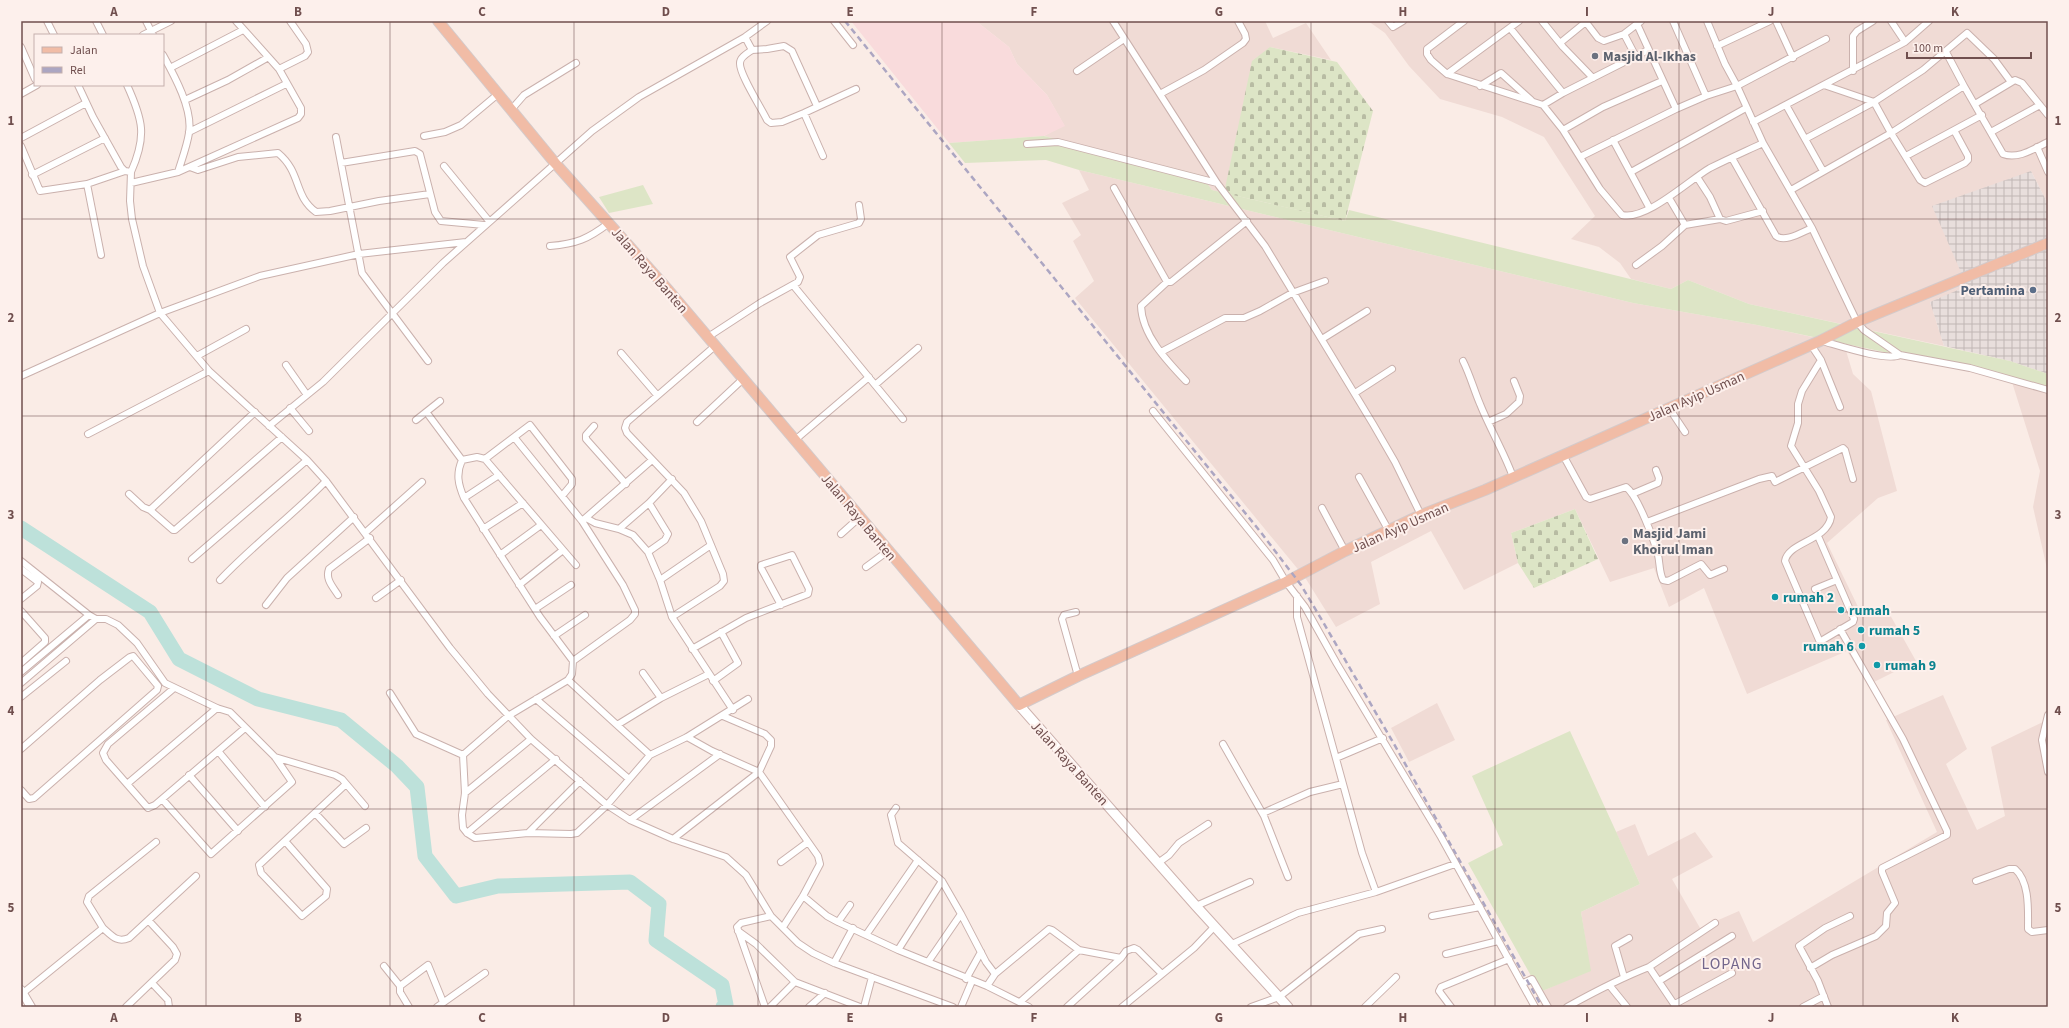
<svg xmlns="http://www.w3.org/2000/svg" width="2069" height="1028" font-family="'Source Sans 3',sans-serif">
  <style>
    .residential { fill: #f0dbd5 }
    .commercial { fill: #f9dbdc }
    .industrial { fill: url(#industrial-grid) }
    .grass { fill: #dde5c6 }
    .cemetery { fill: url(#cemetery-stones) }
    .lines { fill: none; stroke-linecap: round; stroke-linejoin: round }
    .river { stroke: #bde1da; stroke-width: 15 }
    .minor-casing { stroke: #cab1ad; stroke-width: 8 }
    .tertiary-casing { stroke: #cab1ad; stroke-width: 10 }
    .secondary-casing { stroke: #ceb2ae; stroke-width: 11 }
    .primary-casing { stroke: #d4caca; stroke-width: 12 }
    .minor { stroke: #fff; stroke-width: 6 }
    .tertiary { stroke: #fff; stroke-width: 8 }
    .secondary { stroke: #fff; stroke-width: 9 }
    .primary { stroke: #f1bca6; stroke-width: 10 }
    .rail { stroke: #aca6c2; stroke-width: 2.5; stroke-dasharray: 6 4; stroke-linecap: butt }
    .grid { fill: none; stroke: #704f4e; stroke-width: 1; stroke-opacity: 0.55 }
    .worship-dot { fill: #6b7280; stroke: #fdf0ec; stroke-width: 1.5 }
    .service-dot { fill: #5c6f8a; stroke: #fdf0ec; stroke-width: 1.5 }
    .culture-dot { fill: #0f9aa8; stroke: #fdf0ec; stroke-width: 1.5 }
    .labels { text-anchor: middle; stroke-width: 4; stroke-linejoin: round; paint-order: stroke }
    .worship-label { font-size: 14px; font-weight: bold; fill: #5b616d; stroke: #fdf0ec; text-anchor: start }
    .street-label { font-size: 14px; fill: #704f4e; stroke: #fdf0ec }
    .service-label { font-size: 14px; font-weight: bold; fill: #4e5e75; stroke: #fdf0ec; text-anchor: end }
    .culture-label { font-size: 14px; font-weight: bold; fill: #0d838f; stroke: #fdf0ec; text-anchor: start }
    .quarter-label { font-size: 16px; letter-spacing: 1px; fill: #73668c; stroke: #fdf0ec }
    .neatline { fill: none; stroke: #704f4e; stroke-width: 1.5 }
    .grid-label { font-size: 13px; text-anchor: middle; font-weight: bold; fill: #704f4e }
  </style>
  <defs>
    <pattern id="industrial-grid" width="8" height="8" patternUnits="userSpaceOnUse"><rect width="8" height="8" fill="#e8dedc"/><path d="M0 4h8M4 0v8" fill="none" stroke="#c0b6b5"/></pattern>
    <pattern id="cemetery-stones" width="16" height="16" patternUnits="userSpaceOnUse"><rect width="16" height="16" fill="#dde5c6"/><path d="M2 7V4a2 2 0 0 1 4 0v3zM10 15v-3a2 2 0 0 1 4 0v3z" fill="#b8bca3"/></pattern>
  </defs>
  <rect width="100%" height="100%" fill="#faece6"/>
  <path class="residential" d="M976,21h289l8,17 33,-15 25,37 -61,-13 -46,146 -12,-3 -12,-15 -156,-39 20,-11 -17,-30 -30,-31 -8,-17z
    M1368,21h680v183l-17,-33 -64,116 -37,15 14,44 -195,-42 -61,-24 -17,9 -40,-10 -11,-16 -21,-16 -28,-8 24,-23 -51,-79 -42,-20 -62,-18 -31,-33 -24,-33z
    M1079,170l554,133 124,22 87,19 9,30 18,17 26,100 -19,7 -51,45 35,72 23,-9 31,55 -48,24 -21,-34 -100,43 -43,-106 -35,19 -15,-39 -44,14 -35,-73 -64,24 7,30 -54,27 -33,-59 -60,31 9,42 -44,23 -30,-48 -231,-281 19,-17 -21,-40 8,-6 -19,-32 27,-13z
    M2011,379l37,13v181l-15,-66 7,-36z
    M1943,695l24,54 -21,15 31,66 28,-14 -14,-69 52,-25 5,14v271h-499l-9,-15 50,-22 -9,-58 59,-28 -24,-52 19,-8 13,32 47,-24 18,25 -41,22 28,49 39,-17 14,31 184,-110 -51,-112z
    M1437,703l18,37 -46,22 -18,-34z"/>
  <path class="commercial" d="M851,21h125l33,26 8,17 30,31 18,31 -21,10 -95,7z"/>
  <path class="industrial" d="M2031,171l17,33v170l-38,-13 -66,-15 -14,-44 37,-16 -35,-80z"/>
  <path class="grass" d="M1044,136l157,39 11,15 133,31 4,-11 322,79 17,-9 61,24 261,57 38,13v18l-37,-13 -254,-54 -124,-22 -554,-133 -33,-10 -81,3 -16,-20z
    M643,185l10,19 -44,9 -10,-16z
    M1570,731l70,153 -59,28 10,59 -51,21 -72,-129 35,-18 -31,-69z"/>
  <path class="cemetery" d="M1270,47l67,15 36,49 -28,110 -121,-28 28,-132z
    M1575,509l23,50 -64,29 -16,-25 -7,-30z"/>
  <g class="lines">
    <path class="river" d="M21,528l129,84 29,47 79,40 83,21 56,46 20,21 8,69 31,40 42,-10 132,-4 29,22 -3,36 66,45 4,20 -3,2"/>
    <g class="minor-casing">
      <path id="minor" d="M47,21l7,14
        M96,21l7,14
        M146,21l7,14
        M834,21l19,24
        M1113,21l104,162 48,63 108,178 22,38 26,53
        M1388,21l5,6 10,-6
        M1464,21l-37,28v5l4,6 16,14 96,31 20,25 37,59 22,26c24,6 67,-35 88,-47 18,-9 36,-17 53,-25
        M1542,21l21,26 30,31
        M1585,21l13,17 6,3 20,-7 17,-13
        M1673,21l33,75
        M1707,21l18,43 12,22 26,57 49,85 45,94 7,8 36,25 70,13 78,22
        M1776,21l17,37
        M1891,21l14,21
        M1637,24l39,85 30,-13 31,-10 89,-47
        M1510,28l53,65
        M1624,34l11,21
        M143,35l28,-14
        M745,37l7,13 15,-1 17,-3 8,5 25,55
        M1560,43l27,-22
        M1717,46l53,-25
        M21,47l14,32
        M752,50c-4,3 -12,7 -12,13 -1,11 22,46 27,57l4,3 11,-1 22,-9 52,-24
        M163,55c11,20 30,54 26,78 -2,13 -7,26 -11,39
        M170,68l73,-38
        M279,69l26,-13 3,-4 -2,-8 -16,-23
        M1077,71l47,-32
        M1853,71v-35l4,-5 16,-10
        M1447,74l72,-53
        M78,85l15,32 28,50 4,4 6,1 -1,29 2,18 11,47 17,47 49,58 98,89 19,21 124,167 38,46 43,45 76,66 23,15 43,19 53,18 20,18 25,41
        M127,85c16,35 20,51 4,87
        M1824,85l50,17 17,31 29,47 5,3 40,-20 3,-3v-4l-13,-24
        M1480,86l21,-13 30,27
        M1964,86l39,68c15,6 32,-6 45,-12
        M21,94l16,-9
        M1160,94l44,-24 39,-27 3,-4 -1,-5 -7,-13
        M185,100l43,-20 39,-22
        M1975,104l40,-24 7,3 26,32
        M1543,105l20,-12 85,-43
        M1786,105l37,66
        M511,110l13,-15 52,-32
        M804,113l19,43
        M1753,122l152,-80 24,-21
        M1563,130l40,-23 59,-26
        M189,132l97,-48
        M1991,132l49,-27
        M424,136l21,-4 16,-7 37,-31
        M336,137l26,136 66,88
        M21,138l65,-35
        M1805,139l69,-37 49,-32 44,-37 27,26 17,23
        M1613,140l36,67
        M1027,144l31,-2 159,41
        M21,146l19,45 47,-7
        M2037,147l11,25
        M1906,156l76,-41
        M1580,157l96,-48
        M1732,158l44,78c9,7 26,-4 36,-8
        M341,163l74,-12 5,3 15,58 6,9 43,4
        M444,166l45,55
        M190,167l8,3 40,-13 40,-4c24,20 15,42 38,59l14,-1 49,-10 51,-7
        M1631,172l115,-64
        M32,175l73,-37
        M1697,177l13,20 10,22
        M131,183l47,-11 120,-54 3,-4v-6l-22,-39 -43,-48
        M1114,188l53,94h4l76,-61
        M1791,190l100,-57 73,-47 -18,-34
        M1669,198l16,27
        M550,246c26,-2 38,-7 59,-23
        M101,255l-14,-71 38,-13
        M1636,265l26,-19 23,-21 35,-6 6,2 37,-10
        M1167,282l-26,24c1,29 26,55 45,75
        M793,285l110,134
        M708,337l52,-34 38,-21 2,-5 -10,-20 28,-22 41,-12 2,-4 -2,-14
        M1322,339l45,-28
        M1822,341c15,4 65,21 78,14
        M1811,345l10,15 -19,31 -4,13v19l-7,23 28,45 12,26c-4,24 -43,25 -46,44l34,79 2,1 32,-19 1,-3 -36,-83
        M1161,352l64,-34h19l16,-7 32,-18 33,-12
        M621,353l36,42
        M197,356l49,-27
        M1821,360l19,47
        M1463,361c7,14 11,29 17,43 10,25 24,48 33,73
        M286,365l21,30
        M21,376l139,-63 100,-37 99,-22 107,-12
        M875,385l43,-37
        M1355,393l37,-24
        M290,408l19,23
        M1669,408l16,24
        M1153,411l120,149 13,22 19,25 32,57 104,173 94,170
        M427,413l35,47
        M416,420l24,-19
        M697,422l46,-43
        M1488,422l18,-8 13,-12 1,-6 -6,-15
        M269,426l54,-44 120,-119 149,-132 47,-34 106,-60 22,-16
        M594,426l-8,9v4l40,45
        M88,434l121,-63
        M514,437l68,84 41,64 12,25v4l-5,6 -57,41
        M795,440l74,-63
        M1563,455l23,42 4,2 36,-12c12,9 28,53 32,68 2,8 1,17 5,25l5,1 33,-17 9,11 14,-6
        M485,459l45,-34 42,54v5l-10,12
        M1359,477l30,54
        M672,479l-23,24 19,31 -3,6 -17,12 12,28 12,37 61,93
        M129,494l14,13 7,3 105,-98
        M1632,494l26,-11 1,-5 -3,-8
        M464,498l35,-23
        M1322,508l23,43
        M150,510l23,20h2l107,-93
        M586,518l9,5 24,6 30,-26
        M582,521l70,-61
        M1647,522l112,-43 13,-3 3,6 68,-34 2,2 8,29
        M483,529l40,-26
        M619,529l14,6 15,17
        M366,532l56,-50
        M841,534l19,-17
        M500,555l41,-30
        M192,559l115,-99
        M21,561l68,54 7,4h10l12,6 19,18 28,40 52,25 13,4 45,45 17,25 -81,72 -49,-55
        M576,565l-91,-106 -8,-2 -15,3c-6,14 -4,24 2,38l76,119 33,44 -1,13 -4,6 49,45 44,-27 48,-24
        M866,567l22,-16
        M21,569l17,13 -1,4 -16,13
        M220,580c33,-35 72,-64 106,-99
        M660,580l51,-35
        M519,585l44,-35
        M1815,589l22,-9
        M338,595c-5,-8 -13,-16 -9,-26l41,-31
        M1297,596v21l65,236 14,39
        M376,598l25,-18
        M266,605l21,-27 67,-61
        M535,609l36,-24
        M21,611l24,27v4l-24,21
        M1076,612l-12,3 -2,4 16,57
        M672,617l48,-31 4,-5 -1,-7 -22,-53 -17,-28 -57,-60 -2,-5 2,-6 88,-76
        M554,636l31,-21
        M692,649l54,-31 62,-24 1,-5 -17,-34 -31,10v3l20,37
        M21,672l68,-57
        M643,673l18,25
        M713,681l25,-18 -17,-31
        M21,683l75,-64
        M173,689l-65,55 -5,9 3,7 42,48 7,-3 90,-77
        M390,693l26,41 47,21 45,-39 60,-36
        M21,697l45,-36
        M536,699l93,80
        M2048,715l-6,25 6,32
        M617,725l33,30
        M687,737l25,14 47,21 12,-26v-6l-6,-6 -42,-18
        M1223,744l41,72 24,61
        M21,749l79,-69 30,-23 3,-1 25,30 -1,4 -123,108 -5,1 -8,-9
        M218,751l47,56
        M463,755l2,38 -3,22 1,13 4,5 8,5 53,-5 43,1 6,-1 30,-28 43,-50 37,-18 61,-38
        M275,757l60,18 7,4 23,27
        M1336,758l47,-20
        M189,775l49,56
        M127,784l90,-76
        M465,793l66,-54
        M896,808l-5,7 7,28 44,38 19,33 -33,48
        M315,813l29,31 22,-16
        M1263,813l47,-21 33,-8
        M630,820l90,-66
        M467,833l89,-74
        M528,833l52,-52
        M673,839l86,-67 59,84 2,8 -17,32 -20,31
        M285,841l42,48 -1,7 -24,20 -41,-43 -2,-8 87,-81
        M781,862l27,-20
        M1158,863l11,-8 10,-12 29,-19
        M1976,881l33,-12h6c15,13 13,42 13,60l4,3 16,-2
        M803,896l24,20 11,6 60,28 89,36 42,21
        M1196,906l54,-24
        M961,914l25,48 9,12
        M1432,916l48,-9
        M838,922l12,-17
        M103,928l-16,-26 2,-6 67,-54
        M738,931l18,13 39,38 65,25
        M866,935l52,-75
        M1232,944l66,-31 78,-21 79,-28
        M898,950l44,-69
        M1446,954l52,-13
        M1121,958l5,-7 8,-3 4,2 24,24
        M834,963l19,-35
        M384,966l16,20
        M1649,967l66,-44
        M1810,968l22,-13 44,-19 10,-10 1,-13 8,-10 -13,-31v-4l65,-33v-4l-44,-92 -63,-110
        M1624,977l-9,-31 14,-8
        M966,979l15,-27
        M1659,981l73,-45
        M152,983l16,17 1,7
        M1523,983l9,-4 16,28
        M987,986l8,-12 54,-45 3,1 27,20 42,8 -54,49
        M1610,986l17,21
        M23,993l80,-65c9,8 14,15 26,10l67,-62
        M1020,1002l59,-52
        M1675,1004l57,-31
        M126,1007l49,-47 2,-6 -4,-7 -24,-26
        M409,1007l-9,-15v-6l28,-21 15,37
        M437,1007l48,-34
        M765,1007l-28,-80 4,-4 30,-7 27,27 15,10 21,10 119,44
        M770,1007l25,-25
        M809,1007l16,-14
        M864,1007l8,-30
        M961,1007l11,-26
        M1122,1007l72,-59 21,-22
        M1251,1007l28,-10 80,-63 23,-5
        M1365,1007l31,-30
        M1451,1007l-12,-16 2,-4 68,-28
        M1567,1007c27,-15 54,-29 82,-40l27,40
        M1803,1007l21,-11
        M1828,1007l-10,-26 -19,-35 26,-18 25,-12"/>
    </g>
    <g class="tertiary-casing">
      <path id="tertiary" d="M21,990l10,17"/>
    </g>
    <g class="secondary-casing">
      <path id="secondary" d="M1019,705l177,201 92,101"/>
    </g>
    <g class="primary-casing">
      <path id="primary" d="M438,21l117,142 114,128 350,414 59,-29 208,-94 59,-31 76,-36 64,-25 335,-149 37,-19 191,-79"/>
    </g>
    <use href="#minor" class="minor"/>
    <use href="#tertiary" class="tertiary"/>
    <use href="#secondary" class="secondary"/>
    <use href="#primary" class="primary"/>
    <path class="rail" d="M845,21l414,509 42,55 22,37 71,122 148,263"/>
  </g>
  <path class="grid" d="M206,21v986M390,21v986M574,21v986M758,21v986M942,21v986M1127,21v986M1311,21v986M1495,21v986M1679,21v986M1863,21v986M21,219h2027M21,416h2027M21,612h2027M21,809h2027"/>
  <g class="worship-dot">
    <circle cx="1595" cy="56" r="4"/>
    <circle cx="1625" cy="541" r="4"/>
  </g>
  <circle class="service-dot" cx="2033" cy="290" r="4"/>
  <g class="culture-dot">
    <circle cx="1775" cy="597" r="4"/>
    <circle cx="1841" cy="610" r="4"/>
    <circle cx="1861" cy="630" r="4"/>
    <circle cx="1862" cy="646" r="4"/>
    <circle cx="1877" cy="665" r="4"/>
  </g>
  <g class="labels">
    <g class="worship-label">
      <text x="1603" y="61">Masjid Al-Ikhas</text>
      <text x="1633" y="538">Masjid Jami<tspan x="1633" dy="16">Khoirul Iman</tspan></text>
    </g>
    <g class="street-label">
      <text transform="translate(650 270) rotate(49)" y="5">Jalan Raya Banten</text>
      <text transform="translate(1696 396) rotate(-24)" y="5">Jalan Ayip Usman</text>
      <text transform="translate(859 517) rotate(50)" y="5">Jalan Raya Banten</text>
      <text transform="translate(1400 527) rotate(-24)" y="5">Jalan Ayip Usman</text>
      <text transform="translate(1070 763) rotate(48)" y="5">Jalan Raya Banten</text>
    </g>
    <g class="service-label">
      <text x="2025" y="295">Pertamina</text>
    </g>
    <g class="culture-label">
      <text x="1783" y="602">rumah 2</text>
      <text x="1849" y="615">rumah</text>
      <text x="1869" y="635">rumah 5</text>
      <text x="1854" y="651" text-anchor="end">rumah 6</text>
      <text x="1885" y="670">rumah 9</text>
    </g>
    <g class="quarter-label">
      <text x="1732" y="969">LOPANG</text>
    </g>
  </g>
  <rect width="2069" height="1028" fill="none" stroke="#fdf0ec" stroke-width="44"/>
  <rect x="34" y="34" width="130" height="52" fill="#fdf0ec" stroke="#c5b0ad"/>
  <rect x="42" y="47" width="20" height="6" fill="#f1bca6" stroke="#c5b0ad"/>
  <text x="70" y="54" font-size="12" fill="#704f4e">Jalan</text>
  <rect x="42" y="67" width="20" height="6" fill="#aca6c2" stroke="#c5b0ad"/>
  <text x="70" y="74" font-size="12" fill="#704f4e">Rel</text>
  <path d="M1907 52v6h124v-6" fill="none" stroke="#704f4e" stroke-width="2"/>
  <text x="1913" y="52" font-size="12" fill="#704f4e" stroke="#fdf0ec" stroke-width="3" paint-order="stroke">100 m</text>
  <rect x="22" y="22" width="2025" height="984" class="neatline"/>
  <g class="grid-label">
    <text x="114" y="16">A</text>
    <text x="298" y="16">B</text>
    <text x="482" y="16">C</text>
    <text x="666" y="16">D</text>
    <text x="850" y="16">E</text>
    <text x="1034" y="16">F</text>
    <text x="1219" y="16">G</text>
    <text x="1403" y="16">H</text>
    <text x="1587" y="16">I</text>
    <text x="1771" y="16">J</text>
    <text x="1955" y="16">K</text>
    <text x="11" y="125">1</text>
    <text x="2058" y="125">1</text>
    <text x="11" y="322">2</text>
    <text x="2058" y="322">2</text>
    <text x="11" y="519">3</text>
    <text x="2058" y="519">3</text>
    <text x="11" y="715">4</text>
    <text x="2058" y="715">4</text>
    <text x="11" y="912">5</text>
    <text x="2058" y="912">5</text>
    <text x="114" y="1022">A</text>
    <text x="298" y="1022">B</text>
    <text x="482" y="1022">C</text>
    <text x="666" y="1022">D</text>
    <text x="850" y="1022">E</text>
    <text x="1034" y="1022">F</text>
    <text x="1219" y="1022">G</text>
    <text x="1403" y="1022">H</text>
    <text x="1587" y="1022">I</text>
    <text x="1771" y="1022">J</text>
    <text x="1955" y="1022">K</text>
  </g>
</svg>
